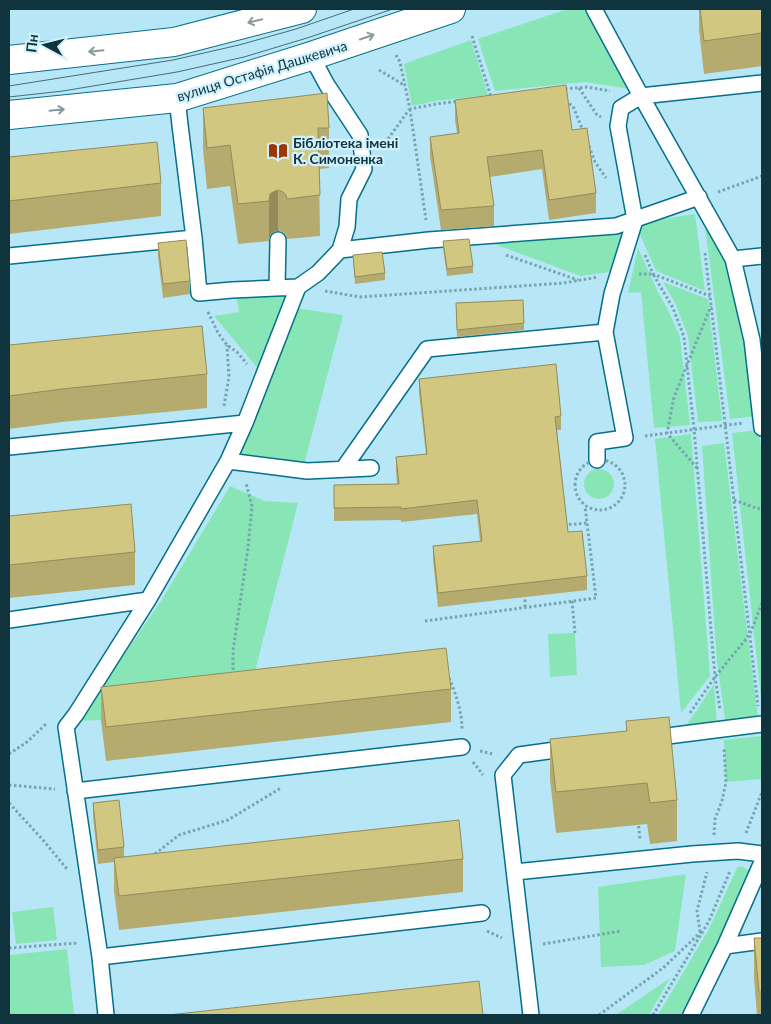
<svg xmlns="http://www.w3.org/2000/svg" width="771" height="1024" font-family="Lato,sans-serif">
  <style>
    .green { fill: #88e6b6 }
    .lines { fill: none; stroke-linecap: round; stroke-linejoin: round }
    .lane-casing { stroke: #057088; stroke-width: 18 }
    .secondary-casing { stroke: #057088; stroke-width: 30 }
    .path { stroke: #78a4b2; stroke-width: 3; stroke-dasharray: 2.5 2.5; stroke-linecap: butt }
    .lane { stroke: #fff; stroke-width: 15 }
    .secondary { stroke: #fff; stroke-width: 28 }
    .tram { stroke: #446d79; stroke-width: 1 }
    .wall { fill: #b5ab6f }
    .shaded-wall { fill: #938b5a }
    .building { fill: #d2c781; stroke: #938b5a }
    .oneway { stroke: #879a9e }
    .labels { text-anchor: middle; stroke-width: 4.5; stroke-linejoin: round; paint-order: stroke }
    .street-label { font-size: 14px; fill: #0f343e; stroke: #d1f1fc }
    .poi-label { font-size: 14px; font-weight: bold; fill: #0f343e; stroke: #d1f1fc; text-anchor: start }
  </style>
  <rect width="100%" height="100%" fill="#b7e7f7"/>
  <path class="green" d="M568,9h18l44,80 -45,-7 -90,9 -17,-52z
    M471,40l17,55 -53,6 -23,5 -8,-42z
    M695,214l10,77 -49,-20 -18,-41 3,-8z
    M704,219l26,43 19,78 8,76 -27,3z
    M629,226l-14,45 -34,5 -90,-33 123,-8z
    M638,248l20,44 10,18 12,27 10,88 -36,3 -13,-136 -13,1z
    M663,282l45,17 14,122 -24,1 -10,-86 -12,-31z
    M292,292l-32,79 -46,-55 25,-4 -3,-16z
    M296,308l47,7 -39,150 -67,-10z
    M759,430l3,26v251l-30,-274z
    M691,434l19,242 -29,37 -26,-274z
    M724,443l34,276 -32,6 -9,-62 -15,-217z
    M584 484a15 15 0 1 1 30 0a15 15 0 1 1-30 0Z
    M230,486l35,15 33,2 -47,184 -150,33 -23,1 83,-120z
    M575,633l2,42 -27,2 -2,-43z
    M714,684l3,41 -35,7z
    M761,736l1,43 -36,3 -2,-42z
    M738,866l5,1 10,6 -67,142h-28l51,-86z
    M686,874l-11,77 -31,14 -43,2 -3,-80z
    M53,907l4,33 -41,4 -4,-32z
    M67,949l7,66h-65v-60z
    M670,978l-21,37h-33z"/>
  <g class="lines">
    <g class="lane-casing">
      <path id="lane" d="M594,9l47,87 92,163 19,81 10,88
        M177,98l3,27 14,113 5,55 33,-3 66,-3
        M340,250l89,-10 187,-14 83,-29
        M9,256l185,-18
        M733,259l29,-3
        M277,288l1,-48
        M9,447l236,-24
        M597,460v-18l28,-4 -20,-106 7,-38 23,-74 -17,-94 3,-18 20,-12 121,-13
        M228,461l79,10 64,-3
        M343,469l84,-120 178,-17
        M9,620l139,-20
        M652,738l110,-14
        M75,791l387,-44
        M515,872l177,-18 46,-3 24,3
        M725,946l37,-5
        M100,957l382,-44
        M106,1015l-6,-58 -34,-230 10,-13 72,-114 80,-139 17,-38 53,-136 20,-14 22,-23 7,-23 2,-28 15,-30 -4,-34 -33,-50 -13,-24 -6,-4
        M531,1015l-28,-240 16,-20 51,-7
        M691,1015l34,-69 37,-84"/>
    </g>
    <g class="secondary-casing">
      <path id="secondary" d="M9,60l165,-18 128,-33
        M9,115l168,-17 131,-41 143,-48"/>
    </g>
    <path class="path" d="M472,36l19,61
      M396,55l4,7 10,47 26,-5 23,-3
      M379,70l25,15
      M579,88l18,27 4,2
      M565,89l22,-2 23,4
      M565,101l8,5 10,25
      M410,109l16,111
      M589,146l6,16 11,16
      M382,147l27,-37
      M718,192l44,-16
      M705,253l53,453
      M506,255l72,25
      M645,255l8,19 57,22
      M639,274h14l20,34 11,29 10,92 21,248 5,32
      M325,291l35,6 204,-14 34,-6
      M208,312l10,21 9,12 10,7 10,12
      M224,406l5,-29 -2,-32
      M645,436l98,-13
      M575 485a25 25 0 1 1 50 0a25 25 0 1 1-50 0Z
      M697,468l-30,-35 7,-36 37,-91
      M734,500l22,8 6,1
      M564,525l23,-2
      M572,601l3,32
      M525,607v-10
      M425,621l171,-23 -11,-92
      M233,675v-24l15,-103 4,-42 -6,-23
      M449,678c7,16 13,34 13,51
      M690,713l25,-36 35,-43 12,-31
      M480,751l13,3
      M9,754l18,-12 20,-19
      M473,762l10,13
      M9,785l46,4
      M9,803l34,37 24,29
      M638,821l2,18
      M746,833l16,-41
      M714,835l1,-16 7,-18 4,-19 -2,-34
      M155,854l24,-19 49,-15 53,-32
      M487,931l15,7
      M700,932l-3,-21 10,-39
      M543,944l78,-13
      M9,948l69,-5
      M599,1015l64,-47 38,-36
      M653,1015l56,-94 21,-50"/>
    <use href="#lane" class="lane"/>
    <use href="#secondary" class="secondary"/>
    <path class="tram" d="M9,86l164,-26 66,-15 57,-16 58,-20
      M9,97l54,-6 114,-19 67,-15 63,-19 86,-29"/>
  </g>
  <path class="wall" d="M699,9h63v57l-58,8 -5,-44z
    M455,100l117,30 24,63v20l-47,7 -7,-51 -52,8 4,29v20l-53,4 -11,-74v-19l27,-4 -2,-13z
    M203,108l126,20v40l-10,1 1,67 -33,3 -1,-4 -3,-3 -5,-1 -5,1 -3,3 -1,6 -31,3 -8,-58 -23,3 -4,-40z
    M9,157l152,26v33l-152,18z
    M443,241l30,25v7l-26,3 -4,-28z
    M158,243l32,38v13l-27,4 -5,-42z
    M353,255l32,18v7l-30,4z
    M523,300l1,30 -67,7 -1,-34z
    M9,345l198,29v34l-145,14 -53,7z
    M419,379l142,37v14h-4l11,102 19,44v14l-149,17 -5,-47v-14l47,-5 -3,-27 -76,8v-2l-67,1v-36l63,-1 -1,-13v-14l30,-3 -7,-61z
    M9,516l126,36v33l-126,13z
    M101,687l350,2v33l-345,39 -5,-41z
    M626,721l51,79v41l-27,3 -3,-20 -91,9 -6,-54v-40l76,-8z
    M93,803l31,44v10l339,2v33l-344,38 -5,-39v-29l-16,2 -5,-47z
    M754,938h8v77h-5l-3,-36z"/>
  <path class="shaded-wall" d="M278,190v41l-5,1 -3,3 -1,6v-40l1,-7 3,-2z"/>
  <path class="building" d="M700,9h62v24l-58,8z
    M566,85l6,45 15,-2 9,65 -47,7 -7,-50 -55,7 7,49 -53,4 -11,-73 29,-4 -4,-33z
    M327,93l2,35h-11l2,67 -33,4 -1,-4 -3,-3 -5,-2 -5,2 -3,2 -1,7 -31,3 -8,-59 -23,3 -4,-40z
    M157,142l4,41 -152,18v-44z
    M469,239l4,27 -26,3 -4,-28z
    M186,240l4,41 -27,3 -5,-41z
    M382,252l3,21 -30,4 -2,-22z
    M523,300l1,23 -67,7 -1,-27z
    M202,326l5,48 -145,15 -53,7v-51z
    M556,364l5,52 -6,1 13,115 14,-1 5,45 -149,17 -5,-47 49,-5 -5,-41 -76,9v-2l-67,1v-23l65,-1 -3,-27 31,-3 -8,-75z
    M131,504l4,48 -126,13v-49z
    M446,648l5,41 -345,38 -5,-40z
    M669,717l8,83 -27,3 -3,-20 -91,9 -6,-53 77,-8 -1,-10z
    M119,800l5,47 -26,3 -5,-47z
    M459,820l4,39 -344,37 -5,-38z
    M754,938h8v54h-3z
    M479,981l4,34h-315z"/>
  <defs><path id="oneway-shaft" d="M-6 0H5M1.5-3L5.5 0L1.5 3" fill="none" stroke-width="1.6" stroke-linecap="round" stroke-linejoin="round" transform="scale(1.25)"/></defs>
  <g class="oneway">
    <use href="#oneway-shaft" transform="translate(255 21) rotate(166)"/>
    <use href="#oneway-shaft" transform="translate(367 37) rotate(-19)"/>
    <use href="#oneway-shaft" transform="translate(96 51) rotate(174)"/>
    <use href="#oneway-shaft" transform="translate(57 110) rotate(-6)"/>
  </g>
  <defs>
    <g id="library-bare" transform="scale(1.5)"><path d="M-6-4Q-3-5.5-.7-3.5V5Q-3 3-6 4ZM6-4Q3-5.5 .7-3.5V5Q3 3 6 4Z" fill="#9b3607" stroke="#d1f1fc" stroke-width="2.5" paint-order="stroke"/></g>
  </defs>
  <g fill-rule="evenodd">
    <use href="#library-bare" x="278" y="151"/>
  </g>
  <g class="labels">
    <g class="street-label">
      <text transform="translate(262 71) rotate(-17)" y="5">вулиця Остафія Дашкевича</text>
    </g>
    <g class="poi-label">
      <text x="293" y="148">Бібліотека імені<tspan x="293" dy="16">К. Симоненка</tspan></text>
    </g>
  </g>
  <rect width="771" height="1024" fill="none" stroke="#0f343e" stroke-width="20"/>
  <g transform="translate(45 45) rotate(277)" stroke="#d1f1fc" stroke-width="4" paint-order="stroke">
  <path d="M0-4L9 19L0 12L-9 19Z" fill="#0f343e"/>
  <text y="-8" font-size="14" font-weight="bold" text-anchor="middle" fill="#0f343e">Пн</text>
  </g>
</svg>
